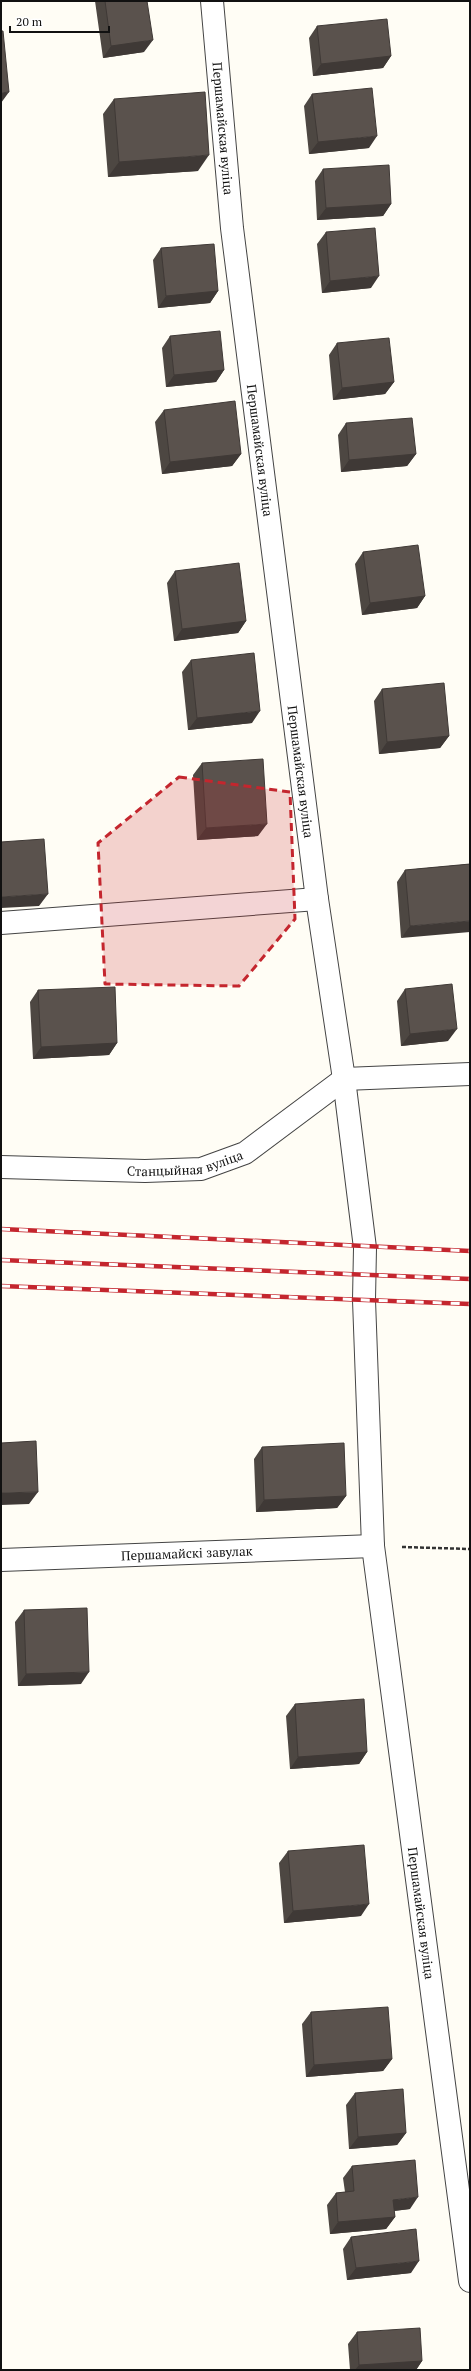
<svg xmlns="http://www.w3.org/2000/svg" width="471" height="2371" font-family="'PT Serif',serif">
  <style>
    .lines { fill: none; stroke-linecap: round; stroke-linejoin: round }
    .minor-casing { stroke: #444; stroke-width: 24 }
    .path { stroke: #333; stroke-width: 2.5; stroke-dasharray: 4 2; stroke-linecap: butt }
    .minor { stroke: #fff; stroke-width: 22 }
    .rail-casing { stroke: #c4262e; stroke-width: 4.5 }
    .rail { stroke: #fff; stroke-width: 3; stroke-dasharray: 9; stroke-linecap: butt }
    .wall { fill: #4d4742 }
    .shaded-wall { fill: #3f3936 }
    .building { fill: #5a524d; stroke: #3f3936 }
    .marked { fill: #c4262e; fill-opacity: 0.2; stroke: #c4262e; stroke-width: 3; stroke-dasharray: 8 5; stroke-linejoin: round }
    .labels { text-anchor: middle; stroke-width: 4; stroke-linejoin: round; paint-order: stroke }
    .street-label { font-size: 13px; fill: #111; stroke: #fff }
  </style>
  <rect width="100%" height="100%" fill="#fffdf5"/>
  <g class="lines">
    <g class="minor-casing">
      <g id="minor">
        <path id="s1" d="M212,1l20,227 85,671 27,180 21,169 -1,52 9,246 97,735"/>
        <path d="M1,923l316,-24"/>
        <path d="M344,1079l126,-5"/>
        <path id="s2" d="M1,1167l144,4 56,-2 44,-16 99,-74"/>
        <path id="s3" d="M1,1560l372,-14"/>
      </g>
    </g>
    <path class="path" d="M402,1547l68,2"/>
    <use href="#minor" class="minor"/>
    <g class="rail-casing">
      <path id="rail" d="M1,1229l469,22
        M1,1260l469,19
        M1,1286l469,18"/>
    </g>
    <use href="#rail" class="rail"/>
  </g>
  <path class="wall" d="M95,1h52l-3,51 -41,6z
    M317,26l74,30 -8,12 -70,8 -4,-38z
    M312,94l57,54 -60,6 -5,-48z
    M114,99l84,72 -90,6 -5,-63z
    M323,169l68,35 -8,12 -66,4 -2,-39z
    M326,232l45,56 -49,5 -5,-49z
    M161,248l57,43 -8,12 -52,5 -5,-48z
    M170,336l54,34 -8,12 -50,5 -4,-39z
    M337,343l57,39 -9,12 -52,6 -4,-45z
    M164,410l77,44 -9,12 -70,8 -7,-52z
    M346,423l70,31 -9,12 -66,6 -3,-37z
    M363,552l62,44 -8,12 -55,7 -7,-51z
    M175,571l71,50 -8,12 -64,8 -7,-58z
    M191,660l61,63 -64,7 -6,-58z
    M382,689l67,47 -9,12 -61,6 -5,-53z
    M202,763l56,73 -61,4 -4,-65z
    M470,864l-69,74 -4,-56 8,-12z
    M405,989l43,52 -47,5 -4,-45z
    M38,990l79,53 -8,12 -76,4 -3,-57z
    M262,1447l84,49 -9,12 -81,4 -2,-53z
    M24,1610l57,74 -63,2 -3,-64z
    M295,1704l72,48 -8,12 -69,5 -4,-53z
    M470,1725v13l-1,-11z
    M288,1851l73,65 -77,7 -5,-60z
    M311,2012l81,47 -9,12 -77,6 -4,-53z
    M355,2093l51,40 -9,12 -48,4 -3,-44z
    M352,2166l58,43 -16,2 1,6 -9,12 -56,5 -3,-29 9,-12 9,-1 -2,-14z
    M351,2237l60,36 -64,7 -4,-31z
    M357,2332l65,29 -6,9h-66l-2,-26z"/>
  <path class="shaded-wall" d="M153,40l-9,12 -41,6 8,-12z
    M391,56l-8,12 -70,8 8,-12z
    M9,92l-8,11v-10z
    M377,136l-8,12 -60,6 9,-12z
    M209,155l-11,16 -90,6 11,-15z
    M391,204l-8,12 -66,4 9,-12z
    M379,276l-8,12 -49,5 8,-12z
    M218,291l-8,12 -52,5 8,-12z
    M224,370l-8,12 -50,5 8,-12z
    M394,382l-9,12 -52,6 9,-12z
    M241,454l-9,12 -70,8 8,-12z
    M416,454l-9,12 -66,6 8,-12z
    M425,596l-8,12 -55,7 8,-12z
    M246,621l-8,12 -64,8 8,-12z
    M260,711l-8,12 -64,7 9,-12z
    M449,736l-9,12 -61,6 8,-12z
    M267,824l-9,12 -61,4 9,-12z
    M48,894l-9,12 -38,2v-11z
    M470,921v11l-69,6 9,-12z
    M457,1029l-9,12 -47,5 9,-12z
    M117,1043l-8,12 -76,4 8,-12z
    M38,1492l-9,12 -28,1v-12z
    M346,1496l-9,12 -81,4 8,-12z
    M89,1672l-8,12 -63,2 8,-12z
    M367,1752l-8,12 -69,5 8,-12z
    M369,1904l-8,12 -77,7 9,-12z
    M392,2059l-9,12 -77,6 8,-12z
    M406,2133l-9,12 -48,4 9,-12z
    M418,2197l-8,12 -25,3 8,-12z
    M395,2217l-9,12 -56,5 8,-12z
    M419,2261l-8,12 -64,7 9,-12z
    M422,2361l-6,9h-61l4,-5z"/>
  <path class="building" d="M105,1h42l6,39 -42,6z
    M387,19l4,37 -70,8 -4,-38z
    M1,31h2l6,61 -8,1z
    M372,88l5,48 -59,6 -6,-48z
    M205,92l4,63 -90,7 -5,-63z
    M389,165l2,39 -65,4 -3,-39z
    M375,228l4,48 -49,5 -4,-49z
    M214,244l4,47 -52,5 -5,-48z
    M220,331l4,39 -50,5 -4,-39z
    M389,338l5,44 -52,6 -5,-45z
    M235,401l6,53 -71,8 -6,-52z
    M412,418l4,36 -67,6 -3,-37z
    M418,545l7,51 -55,7 -7,-51z
    M239,563l7,58 -64,8 -7,-58z
    M254,653l6,58 -63,7 -6,-58z
    M444,683l5,53 -62,6 -5,-53z
    M263,759l4,65 -61,4 -4,-65z
    M44,839l4,55 -47,3v-55z
    M470,864v57l-60,5 -5,-56z
    M452,984l5,45 -47,5 -5,-45z
    M115,987l2,56 -76,4 -3,-57z
    M36,1441l2,51 -37,1v-50z
    M344,1443l2,53 -82,4 -2,-53z
    M87,1608l2,64 -63,2 -2,-64z
    M364,1699l3,53 -69,5 -3,-53z
    M364,1845l5,59 -76,7 -5,-60z
    M388,2007l4,52 -78,6 -3,-53z
    M403,2089l3,44 -48,4 -3,-44z
    M415,2160l3,37 -25,3 2,17 -57,5 -2,-29 18,-2 -2,-25z
    M416,2229l3,32 -63,7 -5,-31z
    M420,2328l2,33 -63,4 -2,-33z"/>
  <path class="marked" d="M179,777l111,15 5,127 -56,67 -134,-2 -7,-141z"/>
  <g class="labels">
    <g class="street-label">
      <text dy="5" stroke="none"><textPath href="#s1" startOffset="128">Першамайская вуліца</textPath></text>
      <text dy="5" stroke="none"><textPath href="#s1" startOffset="452">Першамайская вуліца</textPath></text>
      <text dy="5" stroke="none"><textPath href="#s1" startOffset="776">Першамайская вуліца</textPath></text>
      <text dy="5" stroke="none"><textPath href="#s2" startOffset="185">Станцыйная вуліца</textPath></text>
      <text dy="5" stroke="none"><textPath href="#s3" startOffset="186">Першамайскі завулак</textPath></text>
      <text dy="5" stroke="none"><textPath href="#s1" startOffset="1925">Першамайская вуліца</textPath></text>
    </g>
  </g>
  <rect width="471" height="2371" fill="none" stroke="#111111" stroke-width="4"/>
  <path d="M10 26v6h99v-6" fill="none" stroke="#111111" stroke-width="2"/>
  <text x="16" y="26" font-size="12" fill="#111111" stroke="#ffffff" stroke-width="3" paint-order="stroke">20 m</text>
</svg>
